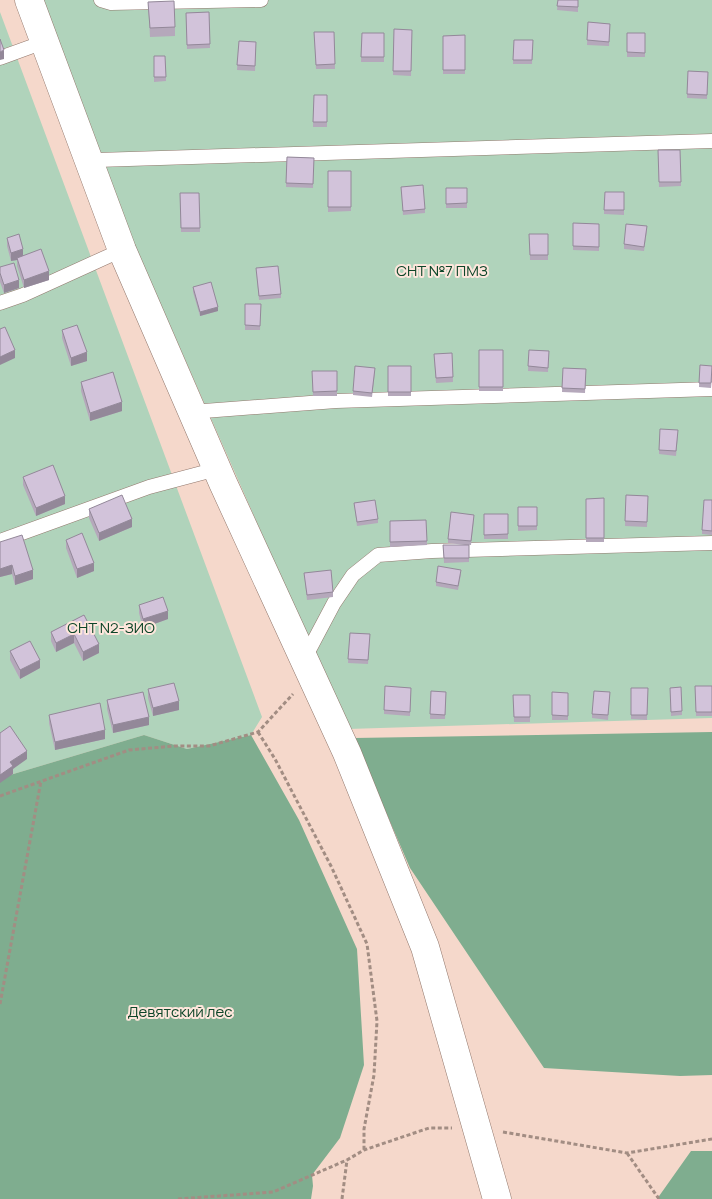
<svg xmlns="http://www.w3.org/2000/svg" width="712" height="1199" font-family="Manrope,sans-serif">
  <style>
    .green { fill: #b0d3bb }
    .forest { fill: #7fad8f }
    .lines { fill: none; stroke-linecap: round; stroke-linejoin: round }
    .lane-casing { stroke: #92786d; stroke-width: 15 }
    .street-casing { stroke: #92786d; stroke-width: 29 }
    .path { stroke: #a28d83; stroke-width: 3; stroke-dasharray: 4 2.5; stroke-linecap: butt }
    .lane { stroke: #fff; stroke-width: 14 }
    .street { stroke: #fff; stroke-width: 28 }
    .wall { fill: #b5a8bb }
    .shaded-wall { fill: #938899 }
    .building { fill: #d2c3da; stroke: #938899 }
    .labels { text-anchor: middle; stroke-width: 4; stroke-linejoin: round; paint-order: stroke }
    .park-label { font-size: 15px; fill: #0d4528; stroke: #fee6dc }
  </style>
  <rect width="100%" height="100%" fill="#f5d8cb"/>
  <path class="green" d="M31,0h681v718l-364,11 -251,-569z
    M0,12l262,705 -11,18 -64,14 -43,-14 -144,43z"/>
  <path class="forest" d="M712,732v343l-32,1 -136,-8 -134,-200 -56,-130z
    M144,735l43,14 64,-14 48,85 58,129 7,116 -24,73 -28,37 1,11 -2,13h-311v-421z
    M691,1151h21v48h-55z"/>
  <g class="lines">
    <g class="lane-casing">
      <path id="lane" d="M101,0l10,3 150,-3
        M0,58l44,-16
        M97,160l615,-19
        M0,303l23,-8 99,-45
        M191,412l145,-11 376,-12
        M0,541l149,-54 68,-18
        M305,662l3,-10 26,-49 19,-28 25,-20 54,-4 280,-8"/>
    </g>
    <g class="street-casing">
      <path id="street" d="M29,0l93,250 101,233 124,270 78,194 72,252"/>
    </g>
    <path class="path" d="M258,732l17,27 56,107 36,78 10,77 -3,54 -10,54v21
      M0,796l129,-46 45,-4h35l49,-14 35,-38
      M0,1004l41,-223
      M503,1132l124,21 85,-14
      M627,1153l32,46
      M178,1199l95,-7 74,-32 17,-10 65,-22h23
      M342,1199l5,-39"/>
    <use href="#lane" class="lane"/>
    <use href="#street" class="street"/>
  </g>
  <path class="wall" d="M558,0h20v12l-21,-2z
    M148,2l27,25v9l-25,1z
    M209,12l1,36 -23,1 -1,-36z
    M588,22l22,2 -1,22 -22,-1z
    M394,29l18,1 -1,46 -18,-1z
    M314,32h20l1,37h-19z
    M362,33h22v29h-23z
    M627,33h18v24h-18z
    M465,35v39h-22v-38z
    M514,40h19l-1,24h-19z
    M239,41l17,1 -1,29 -18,-1z
    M154,56h11l1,25 -12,1z
    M688,71l20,1 -1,27 -20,-1z
    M314,95h13v32h-14z
    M658,150h22l1,36 -22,1z
    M287,157l27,1 -1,30 -27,-1z
    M328,171h23v40l-23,1z
    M401,187l24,22v4l-22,2z
    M446,188h21v20h-21z
    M605,192h19v23l-20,-1z
    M180,193h19l1,39h-19z
    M573,223l26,1v27l-26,-1z
    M647,230l-3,21 -20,-2v-5z
    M529,234h19v26h-18z
    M7,238l16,17 26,25 -25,8 -7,-22v-6l-6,1 -4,-15z
    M0,267l19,21 -15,5 -4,-11z
    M256,268l25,26v4l-22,2z
    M193,287l25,24 -18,5 -7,-24z
    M245,304h16l-1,26h-15z
    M62,330l25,31 -16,5 -9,-28z
    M479,350h24v41h-24z
    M529,350l20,1 -1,21 -20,-1z
    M452,353l1,29 -17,1 -2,-25z
    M700,365l12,12 -1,11 -12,-1z
    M388,366h23v30h-23z
    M563,368l23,1 -1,24 -23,-1z
    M312,371h25v25h-24z
    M375,372l-3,25 -19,-2v-4z
    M81,382l41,29 -32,10 -9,-30z
    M678,435l-2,21 -17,-2v-4z
    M23,477l42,27 -29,12 -13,-31z
    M626,495l22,1 -1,31 -22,-1z
    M604,498v44h-18v-43z
    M712,500v35l-10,-1v-4z
    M354,503l24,16v4l-21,3z
    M518,507h19v23l-19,1z
    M89,509l43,18 -33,14 -10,-23z
    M484,514h24v25h-24z
    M474,519l-3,26h-2v17l-25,1 -1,-18h22l-17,-2v-4z
    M390,521l37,20v4l-37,2z
    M66,540l28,31 -17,7 -11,-30z
    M0,542l33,37 -18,6 -3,-11 -12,3z
    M304,573l29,19v5l-26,3z
    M461,574l-3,16 -22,-4v-4z
    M139,605l29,14 -25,9 -4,-15z
    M84,615l15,38 -16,8 -9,-18 -18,9 -5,-11v-9z
    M350,633l20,1 -2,30 -20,-1z
    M10,651l30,17 -20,11 -10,-19z
    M385,686l26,2 -1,28 -26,-2z
    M695,686h17v30h-16z
    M681,687l1,28 -11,1 -1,-28z
    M631,688h17l-1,32 -16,-1z
    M148,689l31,21 -26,6 -5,-18z
    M431,691l15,1 -1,27h-15z
    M552,692l16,1v27h-16z
    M610,692l-2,28 -16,-2v-4z
    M513,695h17v27h-16z
    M107,700l42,25 -36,8 -6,-24z
    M49,715l56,24 -50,11 -6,-27z"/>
  <path class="shaded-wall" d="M4,50v9l-4,1v-8z
    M23,249v8l-6,1v2l-6,1v-8z
    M49,271v9l-25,8v-8z
    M19,280v8l-15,5v-8z
    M218,307v4l-18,5v-4z
    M15,350v8l-15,7v-8z
    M87,352v9l-16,5v-8z
    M122,402v9l-32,10v-8z
    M65,496v8l-29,12v-8z
    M132,519v8l-33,14v-8z
    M94,563v8l-17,7v-9z
    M12,565v9l-12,3v-8z
    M33,570v9l-18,6v-9z
    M168,611v8l-25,9v-9z
    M74,634v9l-18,9v-9z
    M99,644v9l-16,8v-9z
    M40,660v8l-20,11v-9z
    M179,701v9l-26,6v-8z
    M149,717v8l-36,8v-8z
    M105,730v9l-50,11v-8z
    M27,751v8l-14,10v5l-13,9v-8l10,-13z"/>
  <path class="building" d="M558,0h20v7l-21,-1z
    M174,1l1,26 -25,1 -2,-26z
    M209,12l1,32 -23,1 -1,-32z
    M588,22l22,2 -1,18 -22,-2z
    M394,29l18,1 -1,41h-18z
    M314,32h20l1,32 -19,1z
    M362,33h22v24h-23z
    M627,33h18v20l-18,-1z
    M465,35v35h-22v-34z
    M0,39l4,11 -4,2z
    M514,40h19l-1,20h-19z
    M239,41l17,1 -1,24 -18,-1z
    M154,56h11l1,21h-12z
    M688,71l20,1 -1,23 -20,-1z
    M314,95h13v27h-14z
    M658,150h22l1,32h-22z
    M287,157l27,1 -1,26 -27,-1z
    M328,171h23v36h-23z
    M423,185l2,24 -22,2 -2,-24z
    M446,188h21v15l-21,1z
    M605,192h19v18h-20z
    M180,193h19l1,35h-19z
    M573,223l26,1v23l-26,-1z
    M626,224l21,2 -3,21 -20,-3z
    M19,234l4,15 -12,4 -4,-15z
    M529,234h19v21h-18z
    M41,249l8,22 -25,9 -7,-22z
    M14,263l5,17 -15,5 -4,-12v-6z
    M278,266l3,28 -22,2 -3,-28z
    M211,282l7,25 -18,5 -7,-25z
    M245,304h16l-1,22 -15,-1z
    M77,325l10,27 -16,6 -9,-28z
    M5,327l10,23 -15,7v-28z
    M479,350h24v37h-24z
    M529,350l20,1 -1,17 -20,-2z
    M452,353l1,24 -17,1 -2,-24z
    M700,365l12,1 -1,17h-12z
    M355,366l20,2 -3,25 -19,-2z
    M388,366h23v26h-23z
    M563,368l23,1 -1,20 -23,-1z
    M312,371h25v20l-24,1z
    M113,372l9,30 -32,11 -9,-31z
    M660,429l18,1 -2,21 -17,-1z
    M53,465l12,31 -29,12 -13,-31z
    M122,495l10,24 -33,14 -10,-24z
    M626,495l22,1 -1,26 -22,-1z
    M604,498v40h-18v-39z
    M375,500l3,19 -21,3 -3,-19z
    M704,500h8v31l-10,-1z
    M518,507h19v19h-19z
    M451,512l23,3 -3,26 -23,-2z
    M484,514h24v20l-24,1z
    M426,520l1,21 -37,1v-21z
    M82,533l12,30 -17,6 -11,-29z
    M22,535l11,35 -18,6 -3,-11 -12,4v-27z
    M443,545h26v13h-25z
    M438,566l23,4 -3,16 -22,-4z
    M331,570l2,22 -26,3 -3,-22z
    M163,597l5,14 -25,8 -4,-14z
    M84,615l15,29 -16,8 -9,-18 -18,9 -5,-11z
    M350,633l20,1 -2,26 -20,-1z
    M30,641l10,19 -20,10 -10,-19z
    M174,683l5,18 -26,7 -5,-19z
    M385,686l26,2 -1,24 -26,-2z
    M695,686h17v26h-16z
    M681,687l1,24 -11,1 -1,-24z
    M631,688h17l-1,27h-16z
    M431,691l15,1 -1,23 -15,-1z
    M594,691l16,1 -2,23 -16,-1z
    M143,692l6,25 -36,8 -6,-25z
    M552,692l16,1v23l-16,-1z
    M513,695h17v22h-16z
    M100,703l5,27 -50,12 -6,-27z
    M10,726l17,25 -17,11 3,4 -13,9v-42z"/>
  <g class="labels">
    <g class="park-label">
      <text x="442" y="276">СНТ №7 ПМЗ</text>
      <text x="111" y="633">СНТ N2-ЗИО</text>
      <text x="180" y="1017">Девятский лес</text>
    </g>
  </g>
</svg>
